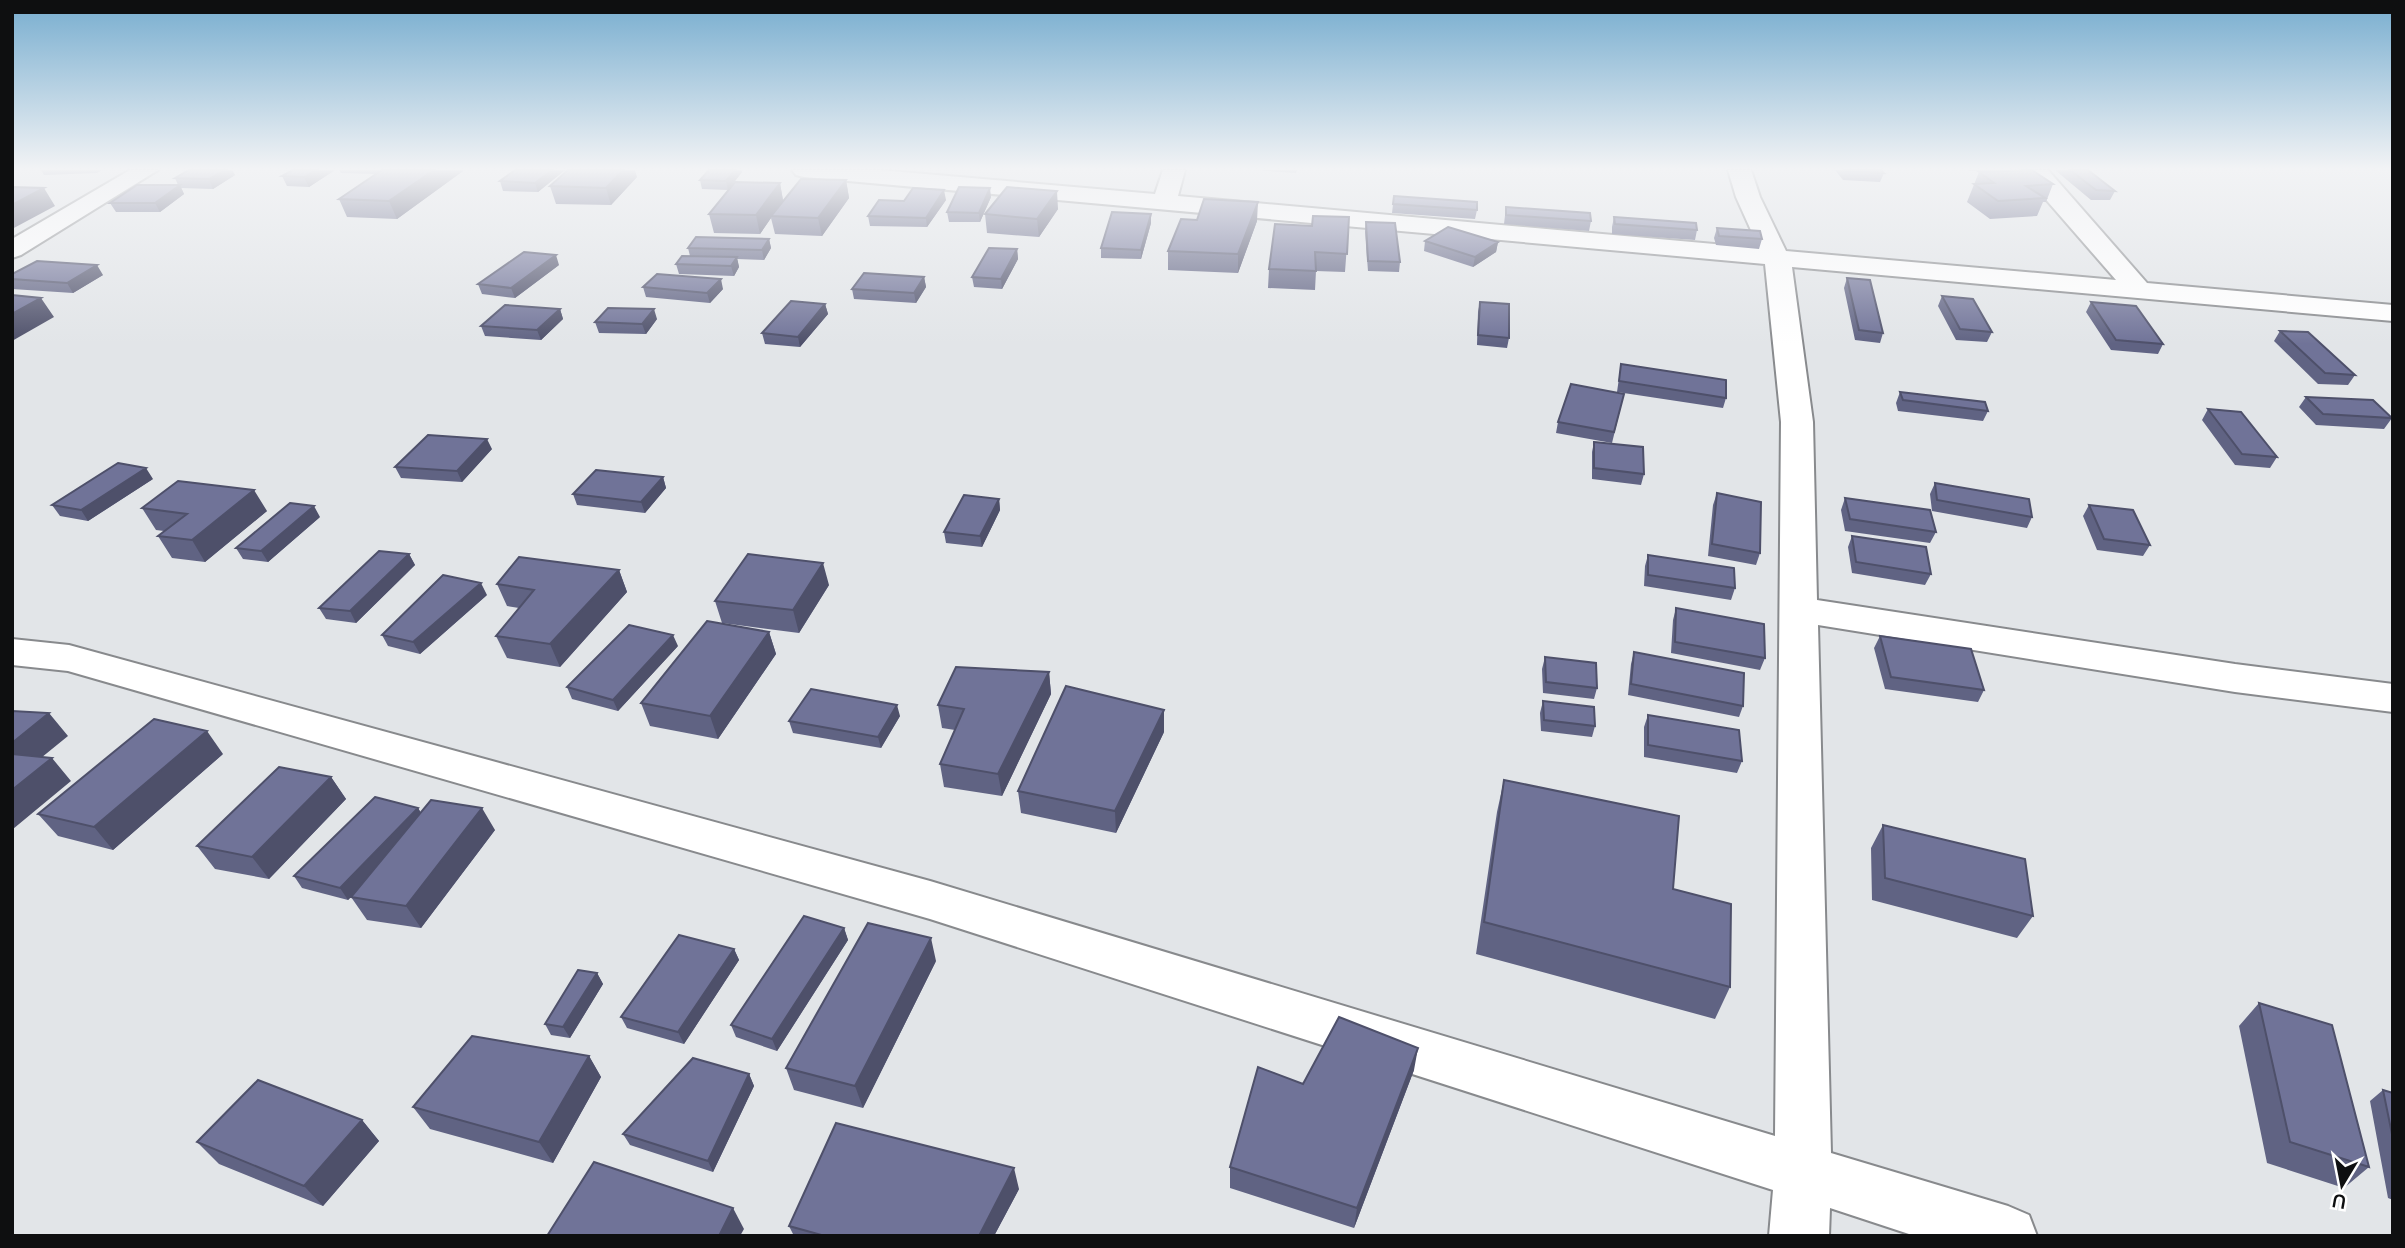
<svg xmlns="http://www.w3.org/2000/svg" width="2405" height="1248" font-family="Mulish,sans-serif">
  <style>
    .lines { fill: none; stroke-linecap: round; stroke-linejoin: round }
    .minor-casing { stroke: #888a8d; stroke-width: 4 }
    .minor { fill: #fff; fill-rule: evenodd }
    .wall { fill: #606383 }
    .shaded-wall { fill: #4e506a }
    .building { fill: #707398; stroke: #4e506a; stroke-width: 2 }
  </style>
  <rect width="100%" height="100%" fill="#e2e5e8"/>
  <g class="lines">
    <g class="minor-casing">
      <path id="minor" d="M130,170h28l-137,85 -9,3v-19z
        M792,170h87l276,24 8,-24h22l-7,26 581,52 -23,-51 -8,-27h23l9,27 26,54 330,29 -74,-85 -18,-25h24l99,113 246,22v16l-601,-54 21,155 4,178 418,64 158,20v28l-158,-20 -417,-67 13,528 177,53 21,9 8,21h-122l-85,-28 -1,28h-60l4,-46 -843,-271 -862,-248 -56,-6v-26l57,6 861,236 845,255 6,-714 -16,-158 -961,-87 -8,-2z"/>
    </g>
    <use href="#minor" class="minor"/>
  </g>
  <path class="wall" d="M41,170h61l-5,3 -53,2z
    M189,170h43l3,5 -22,14 -32,-1 3,6 -24,18h-44l-6,-9 68,-18 -3,-7z
    M293,170h42l-26,17 -22,-1 -5,-10z
    M339,170h123l1,1 -66,48 -50,-2 -8,-18 37,-25 -35,-1z
    M515,170h50l-27,22 -35,-1 -3,-10z
    M709,170h33v2l-14,18 -26,-1 -2,-9z
    M1254,170h43l-1,3z
    M1835,170h46l3,3 -4,9 -37,-2z
    M1968,170h64l21,14 -7,18h-3l-6,14 -47,3 -23,-17 12,-30 14,-1h-23z
    M2055,170h33l27,21 -5,9h-19z
    M637,177l-26,28 -55,-1 -6,-18z
    M846,180l3,18 -27,38 -47,-2 -4,-16 -11,16 -46,-1 -5,-19 71,-31 3,17z
    M1394,196l83,14 -2,9 -83,-6z
    M991,197l-11,25h-31l-2,-10z
    M946,200l-19,27 -57,-1 -2,-10 36,-15z
    M1506,207l85,14 -2,10 -85,-7z
    M1058,209l-19,28 -52,-4 -2,-19z
    M1151,214v9l-10,36 -40,-1v-10z
    M1349,217l-4,55 -29,-1 -1,19 -47,-2 1,-19 43,-43z
    M1614,217l83,13 -2,10 -83,-6v-7z
    M1197,220l60,1 -19,52 -70,-3v-19z
    M1366,222l34,40 -1,10 -31,-1 -3,-39z
    M1717,228l45,11 -3,10 -43,-4 -2,-7z
    M769,239l2,9 -7,12 -27,-1 2,8 -5,9 -55,-2 -3,-10 14,-8 -2,-8z
    M1425,241l73,1 -2,10 -23,15 -49,-16z
    M1017,249l1,10 -16,30 -28,-2 -2,-10z
    M559,265l-44,33 -33,-4 -4,-10z
    M12,274l91,1 -30,18 -61,-4z
    M924,277l2,10 -10,16 -62,-4 -2,-10z
    M1847,278l36,55 -3,10 -25,-3 -11,-52z
    M643,287l80,2 -13,14 -64,-6z
    M1942,296l50,36 -5,10 -31,-2 -18,-34z
    M1480,302l29,36 -2,10 -30,-3 1,-33z
    M2091,302l72,42 -5,10 -47,-4 -25,-38z
    M825,304l3,10 -28,33 -35,-3 -3,-11z
    M560,309l3,10 -22,21 -56,-4 -4,-10z
    M657,319l-11,15 -47,-1 -4,-11z
    M2280,331l75,44 -7,10 -30,-1 -44,-43z
    M1621,364l105,34 -3,10 -106,-16z
    M1900,392l88,19 -5,10 -85,-10 -2,-8z
    M1624,394l-12,49 -56,-10 2,-11z
    M2306,397l86,21 -8,11 -68,-4 -17,-18z
    M2208,409l69,48 -7,11 -35,-3 -33,-45z
    M1594,442l50,32 -3,11 -49,-6v-27z
    M492,449l-30,33 -61,-4 -6,-11z
    M663,477l3,11 -21,25 -68,-8 -4,-11z
    M153,479l-65,42 -28,-5 -8,-11z
    M1935,483l97,34 -5,11 -95,-17 -2,-17z
    M1717,493l43,60 -4,12 -48,-9 5,-51z
    M1845,498l91,34 -6,11 -85,-12 -4,-21z
    M999,499l1,11 -18,37 -36,-4 -2,-11z
    M2089,505l61,40 -7,11 -46,-6 -14,-34z
    M142,508l125,3 -62,51 -33,-4 -14,-22 6,-5 -8,-1z
    M320,517l-52,45 -25,-3 -7,-11z
    M1852,536l79,38 -6,11 -73,-12 -4,-26z
    M409,554l6,11 -59,58 -30,-4 -7,-11z
    M1648,555l87,33 -4,12 -87,-14 1,-20z
    M619,570l8,22 -67,75 -53,-9 -11,-22 23,-28 -12,-2 -10,-22z
    M829,585l-30,48 -77,-10 -7,-22z
    M487,595l-67,59 -32,-8 -6,-11z
    M1676,608l89,50 -5,12 -89,-17 2,-33z
    M769,632l7,22 -58,85 -68,-13 -9,-23z
    M1880,636l104,54 -6,12 -93,-13 -11,-41z
    M678,646l-60,65 -46,-12 -5,-12z
    M1634,652l109,54 -4,11 -111,-22 3,-31z
    M1545,657l52,31 -3,11 -51,-6 -1,-24z
    M1049,672l2,22 -49,102 -58,-9 -4,-23 15,-34 -13,-2 -4,-23z
    M1543,701l52,25 -3,11 -51,-6 -1,-18z
    M1648,715l94,46 -5,12 -93,-16v-30z
    M900,716l-19,32 -88,-15 -4,-12z
    M1164,732l-48,101 -95,-20 -3,-22z
    M223,754l-110,96 -55,-14 -20,-22z
    M331,777l15,22 -77,80 -54,-10 -18,-23z
    M1504,780l169,109 57,98 -15,32 -239,-65 21,-142z
    M418,808l3,5 74,17 -74,98 -54,-8 -16,-23 6,-6 -9,9 -46,-12 -8,-12z
    M1883,825l150,91 -16,22 -145,-38 -1,-52z
    M844,928l4,12 -71,111 -41,-14 -5,-12z
    M734,949l5,11 -55,84 -57,-16 -6,-11z
    M936,961l-73,147 -69,-18 -8,-22z
    M597,973l6,11 -33,54 -19,-3 -6,-11z
    M2259,1003l110,164 -25,21 -77,-25 -28,-137z
    M589,1056l12,21 -48,86 -123,-34 -17,-22z
    M1414,1070l-60,158 -124,-40v-21l73,-83z
    M749,1074l5,12 -41,86 -83,-27 -7,-11z
    M2383,1090l10,3v107l-5,-2 -18,-97z
    M362,1120l17,21 -56,65 -104,-42 -22,-22z
    M1019,1189l-25,47h-200l-5,-10z"/>
  <path class="shaded-wall" d="M225,170h7l3,5 -22,14 -4,-10z
    M316,170h19l-26,17 -5,-10z
    M434,170h28l1,1 -66,48 -8,-18z
    M552,170h13l-27,22 -3,-9z
    M623,170h12l2,7 -26,28 -5,-17z
    M735,170h7v2l-14,18 -2,-9z
    M846,180l3,18 -27,38 -4,-18z
    M780,183l3,18 -12,15v2l-11,16 -4,-19z
    M180,185l4,9 -24,18 -5,-9z
    M44,188l11,18 -43,23v-24z
    M990,188l1,9 -11,25 -1,-9z
    M944,190l2,10 -19,27 -1,-9z
    M1057,191l1,18 -19,28 -2,-18z
    M1258,202l-1,19 -19,52v-19z
    M1151,214v9l-10,36v-9z
    M769,239l2,9 -7,12 -2,-10z
    M1498,242l-2,10 -23,15 2,-10z
    M1017,249l1,10 -16,30 -1,-10z
    M556,255l3,10 -44,33 -4,-10z
    M737,257l2,10 -5,9 -3,-10z
    M97,265l6,10 -30,18 -6,-10z
    M924,277l2,10 -10,16 -2,-10z
    M721,279l2,10 -13,14 -3,-10z
    M41,298l13,19 -42,24v-27z
    M825,304l3,10 -28,33 -2,-10z
    M560,309l3,10 -22,21 -4,-10z
    M654,309l3,10 -11,15 -4,-10z
    M487,439l5,10 -30,33 -5,-11z
    M146,468l7,11 -65,42 -7,-11z
    M663,477l3,11 -21,25 -4,-11z
    M254,490l13,21 -62,51 -13,-22z
    M999,499l1,11 -18,37 -2,-11z
    M314,506l6,11 -52,45 -7,-11z
    M409,554l6,11 -59,58 -6,-12z
    M823,563l6,22 -30,48 -6,-23z
    M619,570l8,22 -67,75 -10,-23z
    M481,583l6,12 -67,59 -7,-12z
    M769,632l7,22 -58,85 -8,-23z
    M673,635l5,11 -60,65 -5,-11z
    M1049,672l2,22 -49,102 -4,-22z
    M897,705l3,11 -19,32 -3,-11z
    M1164,710v22l-48,101 -1,-22z
    M49,713l19,23 -48,39 -8,-10v-22z
    M207,731l16,23 -110,96 -19,-23z
    M52,758l19,23 -58,48 -1,-1v-38z
    M331,777l15,22 -77,80 -17,-22z
    M418,808l7,12 -77,80 -8,-12z
    M482,808l13,22 -74,98 -15,-22z
    M844,928l4,12 -71,111 -5,-12z
    M931,938l5,23 -73,147 -8,-22z
    M734,949l5,11 -55,84 -6,-12z
    M597,973l6,11 -33,54 -7,-11z
    M1418,1048l-4,22 -60,158 3,-20z
    M589,1056l12,21 -48,86 -14,-21z
    M749,1074l5,12 -41,86 -5,-11z
    M362,1120l17,21 -56,65 -19,-20z
    M1014,1168l5,21 -25,47h-15z
    M733,1208l11,21 -4,7h-21z"/>
  <path class="building" d="M189,170h36l-16,9 -34,-1z
    M293,170h23l-12,7 -22,-1z
    M382,170h52l-45,31 -50,-2z
    M515,170h37l-17,13 -35,-2z
    M568,170h55l-17,18 -56,-2z
    M709,170h26l-9,11 -26,-1z
    M1845,170h36l3,3 -38,-2z
    M2032,170l21,14 -27,2 19,12 -47,3 -24,-17 20,-1 -15,-11z
    M2070,170h18l27,21 -19,-1z
    M801,179l45,1 -28,38 -47,-2z
    M735,182l45,1 -24,32 -47,-1z
    M137,185h43l-25,18h-45z
    M12,187l32,1 -32,17z
    M959,187l31,1 -11,25 -32,-1z
    M1007,187l50,4 -20,28 -52,-5z
    M913,188l31,2 -18,28 -58,-2 11,-16 25,1z
    M1394,196l83,6v8l-84,-6z
    M1204,199l54,3 -20,52 -70,-3 13,-32 16,1z
    M1506,207l84,6 1,8 -85,-6z
    M1112,212l39,2 -10,36 -40,-2z
    M1313,216l36,1 -2,37 -32,-2 1,19 -47,-2 6,-45 37,2z
    M1614,217l82,6 1,7 -82,-6z
    M1366,222l29,1 5,39 -32,-1z
    M1448,227l50,15 -23,15 -50,-16z
    M1717,228l43,3 2,8 -43,-3z
    M696,237l73,2 -7,11 -74,-2z
    M989,248l28,1 -16,30 -29,-2z
    M524,252l32,3 -45,33 -33,-4z
    M682,256l55,1 -6,9 -55,-2z
    M37,261l60,4 -30,18 -55,-4v-5z
    M864,273l60,4 -10,16 -62,-4z
    M657,274l64,5 -14,14 -64,-6z
    M1847,278l23,2 13,53 -24,-3z
    M12,295l29,3 -29,16z
    M1942,296l31,3 19,33 -32,-3z
    M791,301l34,3 -27,33 -36,-4z
    M1480,302l29,2v34l-31,-3z
    M2091,302l45,4 27,38 -47,-4z
    M505,305l55,4 -23,21 -56,-4z
    M608,308l46,1 -12,15 -47,-2z
    M2280,331l28,1 47,43 -30,-2z
    M1621,364l105,16v18l-107,-17z
    M1571,384l53,10 -10,38 -56,-10z
    M1900,392l85,10 3,9 -85,-11z
    M2306,397l67,3 19,18 -69,-4z
    M2208,409l33,3 36,45 -35,-3z
    M428,435l59,4 -30,32 -62,-4z
    M1594,442l49,5 1,27 -50,-6z
    M118,463l28,5 -65,42 -29,-5z
    M596,470l67,7 -22,25 -68,-8z
    M178,481l76,9 -62,50 -34,-4 29,-22 -45,-6z
    M1935,483l94,16 3,18 -95,-17z
    M1717,493l44,9 -1,51 -48,-9z
    M964,495l35,4 -19,37 -36,-4z
    M1845,498l85,12 6,22 -86,-13z
    M290,503l24,3 -53,45 -25,-3z
    M2089,505l44,5 17,35 -46,-6z
    M1852,536l74,11 5,27 -75,-12z
    M379,551l30,3 -59,57 -31,-3z
    M748,554l75,9 -30,47 -78,-9z
    M1648,555l86,13 1,20 -87,-13z
    M519,557l100,13 -69,74 -54,-8 38,-46 -37,-6z
    M443,575l38,8 -68,59 -31,-7z
    M1676,608l88,16 1,34 -90,-16z
    M707,621l62,11 -59,84 -69,-13z
    M629,625l44,10 -60,65 -46,-13z
    M1880,636l91,13 13,41 -93,-13z
    M1634,652l110,21 -1,33 -112,-22z
    M1545,657l51,6 1,25 -51,-6z
    M956,667l93,5 -51,102 -58,-10 24,-55 -26,-4z
    M1066,686l98,24 -49,101 -97,-20z
    M811,689l86,16 -19,32 -89,-16z
    M1543,701l51,6 1,19 -51,-6z
    M12,711l37,2 -37,30z
    M1648,715l91,15 3,31 -94,-16z
    M154,719l53,12 -113,96 -56,-13z
    M12,754l40,4 -40,32z
    M279,767l52,10 -79,80 -55,-11z
    M1504,780l175,36 -6,73 58,15 -1,83 -246,-65z
    M375,797l43,11 -78,80 -46,-12z
    M431,800l51,8 -76,98 -55,-9z
    M1883,825l142,34 8,57 -148,-38z
    M804,916l40,12 -72,111 -41,-14z
    M868,923l63,15 -76,148 -69,-18z
    M679,935l55,14 -56,83 -57,-15z
    M578,970l19,3 -34,54 -18,-3z
    M2259,1003l73,22 37,142 -79,-25z
    M1339,1017l79,31 -61,160 -127,-41 28,-100 45,17z
    M472,1036l117,20 -50,86 -126,-35z
    M693,1058l56,16 -41,87 -85,-27z
    M258,1080l104,40 -58,66 -107,-44z
    M2383,1090l10,3v46z
    M836,1123l178,45 -35,68h-154l-36,-10z
    M594,1162l139,46 -14,28h-172z"/>
  <linearGradient id="sky" x2="0" y2="1"><stop stop-color="#77adcf"/><stop offset="0.49" stop-color="#f2f3f5"/><stop offset="1" stop-color="#f2f3f5" stop-opacity="0"/></linearGradient>
  <rect width="2405" height="344" fill="url(#sky)"/>
  <rect width="2405" height="1248" fill="none" stroke="#0e0f10" stroke-width="28"/>
  <g transform="translate(2342 1185) rotate(190)" stroke="#ffffff" stroke-width="5" paint-order="stroke">
  <path d="M0-5L12 26L0 18L-12 26Z" fill="#0e0f10"/>
  <text y="-10" font-size="19" font-weight="bold" text-anchor="middle" fill="#0e0f10">U</text>
  </g>
</svg>
